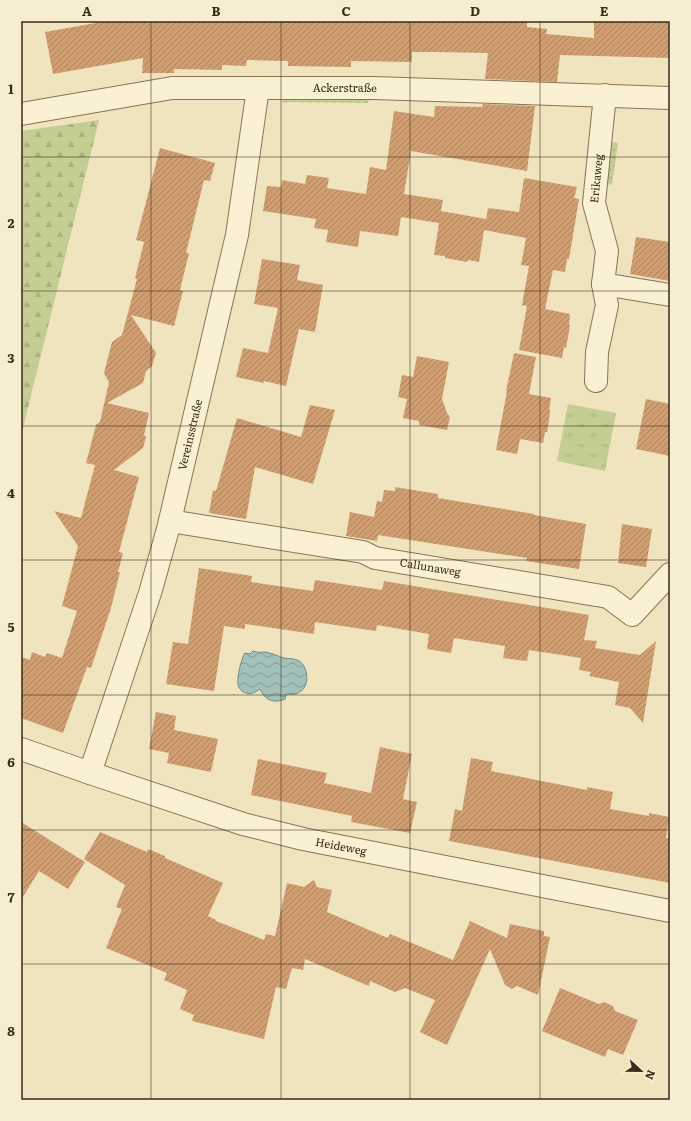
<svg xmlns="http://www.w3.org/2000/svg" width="691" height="1121" font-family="Literata,serif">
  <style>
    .grass { fill: url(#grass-dots) }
    .forest { fill: url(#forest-firs) }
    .park { fill: url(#park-tufts) }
    .water { fill: url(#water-waves); stroke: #698f88 }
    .building { fill: url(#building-hatch) }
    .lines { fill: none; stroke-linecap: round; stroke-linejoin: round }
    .minor-casing { stroke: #897456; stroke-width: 24 }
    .minor { stroke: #faf0d2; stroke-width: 22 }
    .grid { fill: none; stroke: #382b1c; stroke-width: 1; stroke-opacity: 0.55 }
    .labels { text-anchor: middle; stroke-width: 3.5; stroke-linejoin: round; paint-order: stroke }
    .street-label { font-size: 11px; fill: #382b1c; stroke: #f7edcf }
    .neatline { fill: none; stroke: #382b1c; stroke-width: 1.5 }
    .grid-label { font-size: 13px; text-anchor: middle; font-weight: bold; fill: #382b1c }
  </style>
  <defs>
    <pattern id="grass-dots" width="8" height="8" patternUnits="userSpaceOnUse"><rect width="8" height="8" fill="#c4ce93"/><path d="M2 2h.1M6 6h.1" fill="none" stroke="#a9b17e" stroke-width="1.8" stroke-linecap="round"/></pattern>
    <pattern id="forest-firs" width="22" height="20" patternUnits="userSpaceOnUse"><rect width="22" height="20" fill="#c4ce93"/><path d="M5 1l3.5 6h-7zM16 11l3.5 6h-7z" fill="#a9b17e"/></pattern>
    <pattern id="park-tufts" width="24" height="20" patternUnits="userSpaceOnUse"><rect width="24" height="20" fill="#c4ce93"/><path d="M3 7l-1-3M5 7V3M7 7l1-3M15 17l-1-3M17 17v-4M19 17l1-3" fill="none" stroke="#a9b17e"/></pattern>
    <pattern id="water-waves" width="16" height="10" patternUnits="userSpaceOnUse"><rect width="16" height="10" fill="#a2c1ba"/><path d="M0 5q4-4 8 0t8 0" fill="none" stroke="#859d96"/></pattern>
    <pattern id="building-hatch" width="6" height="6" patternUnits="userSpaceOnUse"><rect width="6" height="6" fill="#d09e73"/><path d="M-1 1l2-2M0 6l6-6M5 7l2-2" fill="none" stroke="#aa815e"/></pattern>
  </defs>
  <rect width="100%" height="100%" fill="#f0e4bf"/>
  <path class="grass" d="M292,97l77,3 -1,3 -80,-1 -6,1 1,-5z
    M609,142l9,1 -6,42 -4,-1 -5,-16z"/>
  <path class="forest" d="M99,120l-78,316v-305z"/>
  <path class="park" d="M568,404l48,9 -11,58 -48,-10z"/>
  <path class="water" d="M253,651c5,2 8,1 12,1 6,1 13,4 19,6 5,1 10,0 15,3 9,5 11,24 2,30 -4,4 -10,3 -15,3l-1,5c-12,5 -20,1 -25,-10 -5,3 -8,6 -14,4 -4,-1 -8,-5 -8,-9 -1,-8 3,-24 7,-31l5,1z"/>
  <path class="building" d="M107,21h420v6l20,2 -1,5 48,4v-17h76v37l-110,-3 -3,27 -72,-3 3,-26 -54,-1h-22v10l-61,-1v6l-63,-1v-5l-41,-1 -1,6 -24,-1v5l-48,-1v4h-32l1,-15 -90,16 -8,-42z
    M483,104l52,2 -8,65 -116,-20 -7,43 39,6 -2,11 45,8v1l2,-12 31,4 5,-34 53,9 -3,11 5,1 -10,60h-2l-2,13 -12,-2 -8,39 25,5 -1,11h1l-2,12 -2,11 -2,-1 -2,11 -43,-8 8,-44 -5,-1 7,-39 -8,-1 5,-27 -42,-8 -5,32 -11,-2 -1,2 -22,-4v-2l-11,-1 5,-32 -38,-6 -3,19 -38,-5 -2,16 -32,-5 2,-12 -14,-2 2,-9 -53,-8 4,-25 14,1 1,-7 23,4 2,-9 22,3 -2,10 39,6 4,-27 16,3 8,-59 40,6 1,-11 47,1z
    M160,148l55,15 -5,18 -6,-1 -18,73h3l-9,37 3,1 -9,35 -43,-11 25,38 -4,13 -6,5 -3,12 -36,20 42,10 -5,22 2,2 -3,11 -29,22 25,7 -20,75 4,1 -5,19h2l-9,36 -20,60 -4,-1 -24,66 -42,-15v-61l9,3 2,-8 13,5 2,-4 15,5 15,-47 -15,-5 16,-60 -24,-35 27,7 14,-53 -9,-2 10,-38 4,-3 9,-40 -5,-9 8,-31 10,-7 15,-56 -2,-1 9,-36 -8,-2z
    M636,237l34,5v39l-40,-7z
    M262,259l38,6 -3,15 26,5 -8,47 -16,-3 -13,57 -22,-5v2l-28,-6 7,-29 25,5 10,-45 -24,-4z
    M514,353l22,4 -7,37 22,4 -2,12h1l-1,11 -2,11h-2l-2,11 -23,-4 -3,15 -21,-4 11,-59h-1z
    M417,356l32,6 -7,37 5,14 3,4 -3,13 -28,-5v-4l-16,-3 4,-19 -9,-2 4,-22 11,2z
    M646,399l24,5v52l-34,-7z
    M310,405l25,5 -22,74 -58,-17 -9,52 -37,-6 4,-23 3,1 21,-73 64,19z
    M395,487l43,7v4l96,16v1l52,9 -7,45 -53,-8 1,-3 -149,-23 -1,6 -31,-5 4,-24 24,5 3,-16 5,1 2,-12 11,1z
    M622,524l30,5 -6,38 -28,-4z
    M199,568l53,8 -1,6 62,9 2,-11 67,10 2,-9 205,34 -5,25 13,1 -2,7 45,7 16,-14 -13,82 -13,-15 -15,-3 4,-23 -30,-6 2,-4 -12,-2 2,-12 -52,-8 -2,11 -24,-3 2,-12 -51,-8 -3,15 -24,-4 2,-15 -52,-9 -1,6 -61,-9 -1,12 -69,-10v5l-21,-3 -10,65 -48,-7 7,-42 15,2z
    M156,712l20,4 -2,14 44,9 -7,33 -44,-9 2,-10 -20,-4z
    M380,747l32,7 -9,45 14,3 -7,31 -59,-11 1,-6 -101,-21 7,-36 69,14 -3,10 47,10z
    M471,758l22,4 -2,9 96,19v-3l26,5 -3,17 39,7v-3l20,4 -3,21 4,1v44l-221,-42 6,-32 7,2z
    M21,822l64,40 -17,27 -29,-18 -18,29z
    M100,832l47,20 1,-3 17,7v2l58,25 -15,33 8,4v1l48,19 2,-6 9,2 12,-53 17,4 10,-7 3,7 15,3 -5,22 61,26 2,-4 63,26 17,-39 37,17 3,-14 34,7v5l6,1 -12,58 -21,-9 -5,3 -7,-4 -15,-36 -43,96 -27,-13 15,-32 -30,-12 -10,4 -25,-11 -1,5 -64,-27 -2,11 -11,-2 -6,21 -10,-2 -12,52 -72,-18 2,-6 -14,-6 7,-19 -23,-10 3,-7 -61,-25 16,-39 -6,-2 9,-22 -41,-26z
    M560,988l39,16 5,-2 9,4 2,5 23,9 -15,35 -15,-6 -3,8 -63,-26z"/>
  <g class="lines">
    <g class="minor-casing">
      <g id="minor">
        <path id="s1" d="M21,114l151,-26h202l296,10"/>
        <path d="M603,284l67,11"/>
        <path id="s2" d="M596,381l1,-29 10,-47 -4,-21 4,-33 -13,-48 11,-108"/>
        <path id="s3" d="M170,521l193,31 12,6 233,39 24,18 38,-41"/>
        <path id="s4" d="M21,749l69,24 153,51 60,15 367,72"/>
        <path id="s5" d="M90,773l60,-180 18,-64 69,-294 21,-147"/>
      </g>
    </g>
    <use href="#minor" class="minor"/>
  </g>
  <path class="grid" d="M151,21v1079M281,21v1079M410,21v1079M540,21v1079M21,157h649M21,291h649M21,426h649M21,560h649M21,695h649M21,830h649M21,964h649"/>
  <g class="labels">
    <g class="street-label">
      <text dy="4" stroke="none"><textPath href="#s1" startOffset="326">Ackerstraße</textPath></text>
      <text dy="4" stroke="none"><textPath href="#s2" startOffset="206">Erikaweg</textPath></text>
      <text dy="4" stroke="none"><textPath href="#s5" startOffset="353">Vereinsstraße</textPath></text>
      <text dy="4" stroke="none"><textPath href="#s3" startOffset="265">Callunaweg</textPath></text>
      <text dy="4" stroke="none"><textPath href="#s4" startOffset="335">Heideweg</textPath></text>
    </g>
  </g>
  <rect width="691" height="1121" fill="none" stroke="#f7edcf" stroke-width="44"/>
  <g transform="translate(641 1071) rotate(112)" stroke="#f7edcf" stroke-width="3" paint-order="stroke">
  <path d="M0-3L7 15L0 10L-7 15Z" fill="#382b1c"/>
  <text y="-6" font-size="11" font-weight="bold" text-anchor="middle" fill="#382b1c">N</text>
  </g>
  <rect x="22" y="22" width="647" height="1077" class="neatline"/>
  <g class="grid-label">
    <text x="87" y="16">A</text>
    <text x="216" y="16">B</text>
    <text x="346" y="16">C</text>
    <text x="475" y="16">D</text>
    <text x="604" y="16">E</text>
    <text x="11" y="94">1</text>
    <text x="11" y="228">2</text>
    <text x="11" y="363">3</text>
    <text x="11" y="498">4</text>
    <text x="11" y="632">5</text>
    <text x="11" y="767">6</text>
    <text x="11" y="902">7</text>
    <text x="11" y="1036">8</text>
  </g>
</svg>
